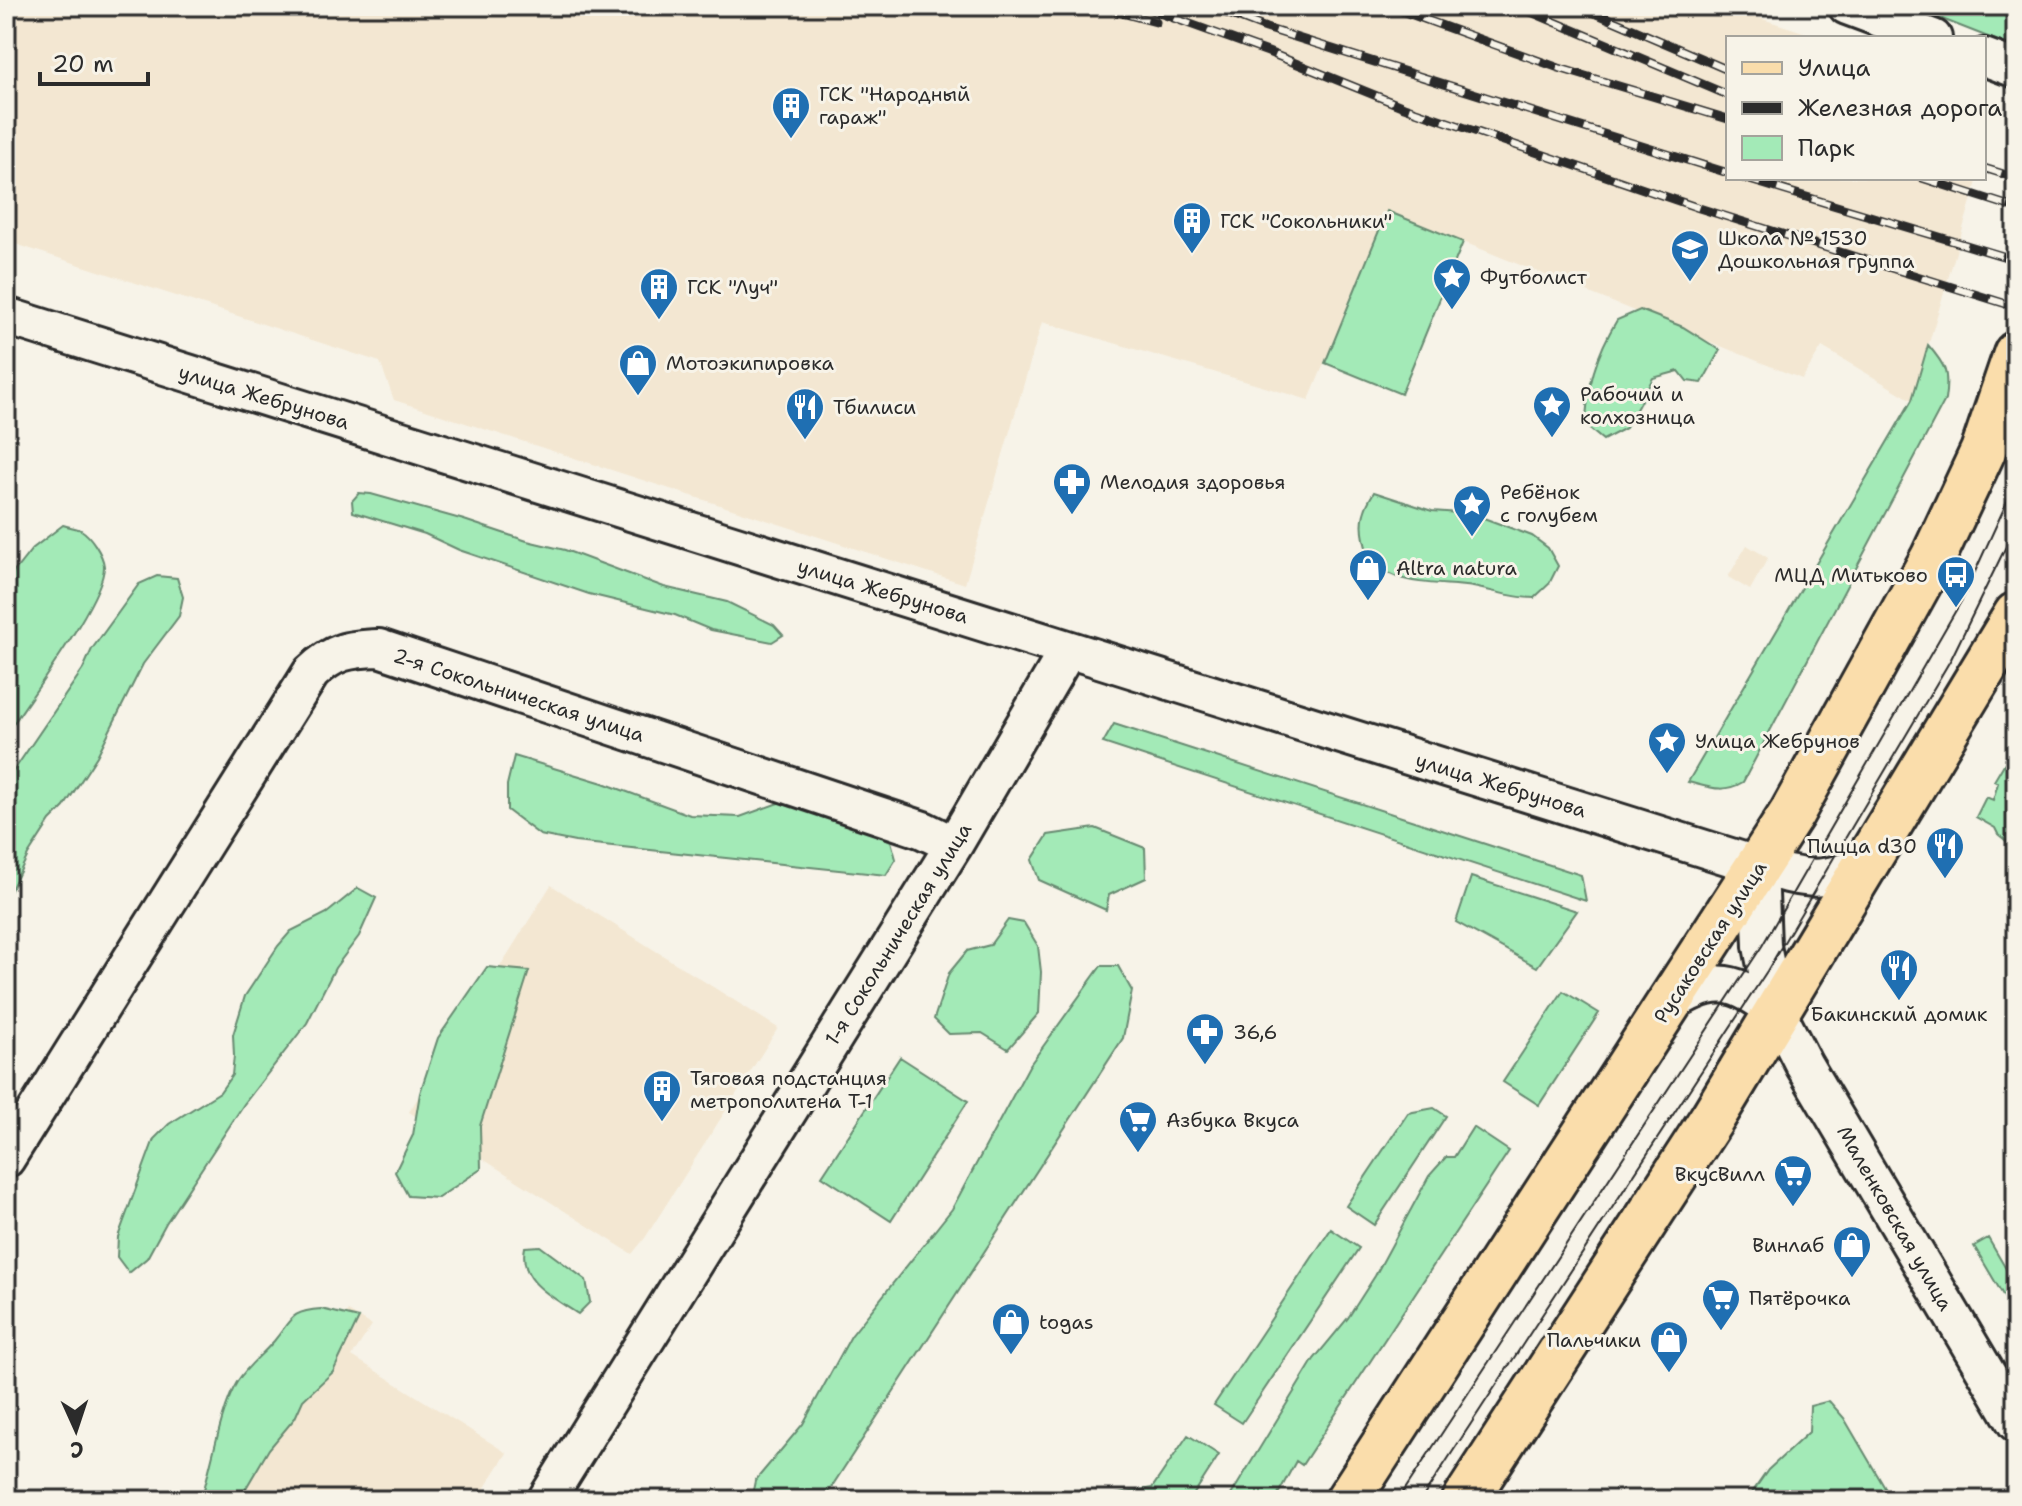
<svg xmlns="http://www.w3.org/2000/svg" width="2022" height="1506" font-family="'Shantell Sans',sans-serif">
  <style>
    .built { fill: #f3e7d2 }
    .green { fill: #a3eab7; stroke: #678a71; stroke-width: 2 }
    .lines { fill: none; stroke-linecap: round; stroke-linejoin: round }
    .minor-casing { stroke: #2b2b2b; stroke-width: 42 }
    .major-casing { stroke: #2b2b2b; stroke-width: 50 }
    .minor { stroke: #f7f3e8; stroke-width: 36 }
    .major { stroke: #faddab; stroke-width: 44 }
    .tram { stroke: #2b2b2b; stroke-width: 2 }
    .rail-casing { stroke: #2b2b2b; stroke-width: 9 }
    .rail { stroke: #f7f3e8; stroke-width: 6; stroke-dasharray: 18; stroke-linecap: butt }
    .labels { text-anchor: middle; stroke-width: 6; stroke-linejoin: round; paint-order: stroke }
    .poi-label { font-size: 20px; fill: #2b2b2b; stroke: #f7f3e8; text-anchor: start }
    .street-label { font-size: 20px; fill: #2b2b2b; stroke: #f7f3e8 }
  </style>
  <rect width="100%" height="100%" fill="#f7f3e8"/>
  <filter id="ink" filterUnits="userSpaceOnUse"><feTurbulence type="fractalNoise" baseFrequency=".0125" numOctaves="2"/><feDisplacementMap in="SourceGraphic" scale="16" xChannelSelector="R" yChannelSelector="G"/><feConvolveMatrix kernelMatrix="1 2 1 2 8 2 1 2 1" color-interpolation-filters="sRGB"/></filter>
  <g filter="url(#ink)">
    <path class="built" d="M6,6h1716l100,32h-94v140h250l-66,222 -90,-53 -20,32 -415,-168 -78,189 -267,-78 -77,262 -571,-184 -14,-38 -374,-121z
      M1747,545l21,13 -18,32 -22,-13z
      M551,885l227,143 -133,210 -13,16 -223,-142z
      M348,1311l24,14 -20,31 155,97 -30,47h-254z"/>
    <path class="green" d="M1909,6h107v42z
      M1387,211l76,31 -62,152 -76,-31z
      M1640,310l43,17 37,23 -18,33 -15,-2 -8,-10 -26,7 -27,50 -23,12 -17,-14c0,-39 11,-73 31,-106z
      M1928,345c18,21 21,27 17,55l-202,382c-20,12 -34,5 -55,0l224,-382z
      M1374,492l58,19 41,3 59,22 16,12 10,18 -9,18 -15,14c-21,0 -40,-7 -61,-11 -39,-6 -100,3 -109,-48 -4,-19 0,-31 10,-47z
      M359,493l12,1 93,26 63,21 38,9 99,37 63,15 47,23 9,10 -11,7 -61,-12 -36,-15 -86,-21 -130,-44 -34,-16 -72,-22 -1,-11z
      M63,525c6,2 13,3 18,5 10,6 22,25 23,36 1,33 -77,135 -98,169v-153l26,-33z
      M157,576l20,2 6,19 -4,19 -36,48 -46,92 -33,51 -14,14 -22,34 -22,45v-118l77,-113 9,-20 47,-65z
      M1114,724l467,151 5,26 -483,-158z
      M2016,734v115l-18,-15 -3,-6 -19,-11 10,-20 7,3 5,-17 -4,-2 13,-22z
      M514,756l89,27 87,32 50,2 41,-15 47,9 63,30 5,18 -10,16 -311,-33 -35,-7 -33,-25v-25z
      M1095,828l50,20 1,30 -37,17 -3,15 -67,-30 -7,-20 16,-25z
      M1471,877l106,34 -40,56 -81,-45z
      M358,888l18,10 -17,38 -24,32 -28,55 -63,81 -78,119 -19,35 -18,15 -12,-16 1,-20 36,-98 15,-15 51,-32 12,-17 2,-19 -1,-21 12,-39 33,-50 13,-15 36,-18z
      M1008,920l16,3 14,23 3,26 -2,41 -31,36 -26,-16 -33,1 -15,-15 15,-46 18,-22 23,-6z
      M1101,966h17l14,25 -9,47 -300,462h-72l4,-19 48,-57 48,-88 101,-127 77,-143z
      M487,967l42,4 -49,155 1,43 -43,29 -30,-2 -13,-24 18,-37 7,-42 18,-55z
      M1563,991l36,22 -60,92 -36,-23z
      M900,1057l68,44 -77,120 -69,-45z
      M1434,1108l12,8 -72,109 -28,-19 62,-93z
      M1473,1127l36,24c-70,106 -136,206 -207,314l-6,-4 -19,35 2,4h-51l86,-141 34,-41 27,-42 54,-100 17,-19h8z
      M1331,1229l28,19 -117,175 -28,-18z
      M1988,1238l28,48v31l-42,-71z
      M540,1246l46,34 4,22 -12,12c-25,-17 -60,-32 -53,-67z
      M321,1309l38,9 -26,54 -30,28 -8,18 -26,31 -30,51h-38c10,-32 20,-92 36,-118 10,-16 25,-27 37,-41 18,-22 16,-30 47,-32z
      M1829,1401l15,17 48,82h-145l21,-30 41,-38 1,-26z
      M1188,1435l31,20 -29,45h-103l65,-12z"/>
    <g class="lines">
      <g class="minor-casing">
        <path id="minor" d="M1847,6l86,32
          M1984,57l32,12
          M6,316l1753,550c49,14 61,18 109,-3
          M1759,866l3,80 5,25 10,41 27,53 212,358
          M1670,1004c46,-31 65,-23 107,8
          M6,1159l305,-486c23,-22 37,-24 68,-25l544,182 31,15
          M546,1500l408,-655 114,-195"/>
      </g>
      <g class="major-casing">
        <path id="major" d="M1348,1500l444,-687 141,-255 50,-107 33,-97
          M1465,1500l248,-383 303,-502"/>
      </g>
      <use href="#minor" class="minor"/>
      <use href="#major" class="major"/>
      <path class="tram" d="M1398,1500l364,-554 201,-348 53,-116
        M1421,1500l346,-529 184,-312 65,-133"/>
      <g class="rail-casing">
        <path id="rail" d="M1095,6l61,16
          M1140,6l128,46 136,55 295,101 317,99
          M1208,6l58,22 462,145
          M1388,6l171,62 169,51
          M1517,6l211,89
          M1579,6l149,64
          M1984,168l32,10
          M1743,178l273,82
          M1922,178l94,30"/>
      </g>
      <use href="#rail" class="rail"/>
    </g>
  </g>
  <defs>
    <g id="building-pin" transform="scale(2)"><path d="M0 17L-7.5 6A9.5 9.5 0 1 1 7.5 6Z" fill="#1f6fb2" stroke="#f7f3e8"/><path d="M-4-6H4V6H1V3H-1V6H-4ZM-2.5-4.3h1.7v1.8h-1.7ZM.8-4.3h1.7v1.8H.8ZM-2.5-1h1.7V.8h-1.7ZM.8-1h1.7V.8H.8Z" fill="#fff"/></g>
    <g id="school-pin" transform="scale(2)"><path d="M0 17L-7.5 6A9.5 9.5 0 1 1 7.5 6Z" fill="#1f6fb2" stroke="#f7f3e8"/><path d="M0-5L7-2L0 1L-7-2ZM-4 1L0 2.5L4 1V4Q0 6-4 4Z" fill="#fff"/></g>
    <g id="sight-pin" transform="scale(2)"><path d="M0 17L-7.5 6A9.5 9.5 0 1 1 7.5 6Z" fill="#1f6fb2" stroke="#f7f3e8"/><path d="M0-6L1.8-2.2L6-1.7L2.9 1.2L3.7 5.4L0 3.3L-3.7 5.4L-2.9 1.2L-6-1.7L-1.8-2.2Z" fill="#fff"/></g>
    <g id="shop-pin" transform="scale(2)"><path d="M0 17L-7.5 6A9.5 9.5 0 1 1 7.5 6Z" fill="#1f6fb2" stroke="#f7f3e8"/><path d="M-5-2.5h2.3a2.7 3.5 0 0 1 5.4 0H5L5.5 6h-11ZM-1.5-2.5h3a1.5 2.3 0 0 0-3 0Z" fill="#fff"/></g>
    <g id="restaurant-pin" transform="scale(2)"><path d="M0 17L-7.5 6A9.5 9.5 0 1 1 7.5 6Z" fill="#1f6fb2" stroke="#f7f3e8"/><path d="M-5-6h1v4h1v-4h1v4h1v-4h1v5L-1.5 .5V6h-2V.5L-5-1ZM5-6V6H3V1.5H1.5Q1.5-4 5-6Z" fill="#fff"/></g>
    <g id="pharmacy-pin" transform="scale(2)"><path d="M0 17L-7.5 6A9.5 9.5 0 1 1 7.5 6Z" fill="#1f6fb2" stroke="#f7f3e8"/><path d="M-2-6h4v4h4v4h-4v4h-4v-4h-4v-4h4Z" fill="#fff"/></g>
    <g id="bus-pin" transform="scale(2)"><path d="M0 17L-7.5 6A9.5 9.5 0 1 1 7.5 6Z" fill="#1f6fb2" stroke="#f7f3e8"/><path d="M-5-6H5V4H4V6H2V4H-2V6H-4V4H-5ZM-3.5-4V0h7V-4ZM-3.5 1.2v1.5H-2V1.2ZM2 1.2v1.5H3.5V1.2Z" fill="#fff"/></g>
    <g id="supermarket-pin" transform="scale(2)"><path d="M0 17L-7.5 6A9.5 9.5 0 1 1 7.5 6Z" fill="#1f6fb2" stroke="#f7f3e8"/><path d="M-6-5.5h2.5l.6 2H6L4.5 2H-2.5L-4.4-4H-6ZM-1.5 3.2a1.3 1.3 0 1 0 .1 0ZM3 3.2a1.3 1.3 0 1 0 .1 0Z" fill="#fff"/></g>
  </defs>
  <g fill-rule="evenodd">
    <use href="#building-pin" x="791" y="106"/>
    <use href="#building-pin" x="1192" y="221"/>
    <use href="#school-pin" x="1690" y="249"/>
    <use href="#sight-pin" x="1452" y="277"/>
    <use href="#building-pin" x="659" y="287"/>
    <use href="#shop-pin" x="638" y="363"/>
    <use href="#sight-pin" x="1552" y="405"/>
    <use href="#restaurant-pin" x="805" y="407"/>
    <use href="#pharmacy-pin" x="1072" y="482"/>
    <use href="#sight-pin" x="1472" y="504"/>
    <use href="#shop-pin" x="1368" y="568"/>
    <use href="#bus-pin" x="1956" y="575"/>
    <use href="#sight-pin" x="1667" y="741"/>
    <use href="#restaurant-pin" x="1945" y="846"/>
    <use href="#restaurant-pin" x="1899" y="968"/>
    <use href="#pharmacy-pin" x="1205" y="1032"/>
    <use href="#building-pin" x="662" y="1089"/>
    <use href="#supermarket-pin" x="1138" y="1120"/>
    <use href="#supermarket-pin" x="1793" y="1174"/>
    <use href="#shop-pin" x="1852" y="1245"/>
    <use href="#supermarket-pin" x="1721" y="1298"/>
    <use href="#shop-pin" x="1011" y="1322"/>
    <use href="#shop-pin" x="1669" y="1340"/>
  </g>
  <g class="labels">
    <g class="poi-label">
      <text x="819" y="101">ГСК "Народный<tspan x="819" dy="23">гараж"</tspan></text>
      <text x="1220" y="228">ГСК "Сокольники"</text>
      <text x="1718" y="245">Школа № 1530<tspan x="1718" dy="23">Дошкольная группа</tspan></text>
      <text x="1480" y="284">Футболист</text>
      <text x="687" y="294">ГСК "Луч"</text>
      <text x="666" y="370">Мотоэкипировка</text>
      <text x="1580" y="401">Рабочий и<tspan x="1580" dy="23">колхозница</tspan></text>
      <text x="833" y="414">Тбилиси</text>
      <text x="1100" y="489">Мелодия здоровья</text>
      <text x="1500" y="499">Ребёнок<tspan x="1500" dy="23">с голубем</tspan></text>
      <text x="1396" y="575">Altra natura</text>
      <text x="1928" y="582" text-anchor="end">МЦД Митьково</text>
      <text x="1695" y="748">Улица Жебрунов</text>
      <text x="1917" y="853" text-anchor="end">Пицца d30</text>
      <text x="1899" y="1021" text-anchor="middle">Бакинский домик</text>
      <text x="1233" y="1039">36,6</text>
      <text x="690" y="1085">Тяговая подстанция<tspan x="690" dy="23">метрополитена Т-1</tspan></text>
      <text x="1166" y="1127">Азбука Вкуса</text>
      <text x="1765" y="1181" text-anchor="end">ВкусВилл</text>
      <text x="1824" y="1252" text-anchor="end">Винлаб</text>
      <text x="1749" y="1305">Пятёрочка</text>
      <text x="1039" y="1329">togas</text>
      <text x="1641" y="1347" text-anchor="end">Пальчики</text>
    </g>
    <g class="street-label">
      <text transform="translate(264 397) rotate(17)" y="7">улица Жебрунова</text>
      <text transform="translate(883 591) rotate(17)" y="7">улица Жебрунова</text>
      <text transform="translate(519 695) rotate(18)" y="7">2-я Сокольническая улица</text>
      <text transform="translate(1501 785) rotate(17)" y="7">улица Жебрунова</text>
      <text transform="translate(898 934) rotate(-58)" y="7">1-я Сокольническая улица</text>
      <text transform="translate(1710 942) rotate(-57)" y="7">Русаковская улица</text>
      <text transform="translate(1895 1218) rotate(60)" y="7">Маленковская улица</text>
    </g>
  </g>
  <rect width="2022" height="1506" fill="none" stroke="#f7f3e8" stroke-width="32"/>
  <rect x="16" y="16" width="1990" height="1474" fill="none" stroke="#2b2b2b" stroke-width="3" filter="url(#ink)"/>
  <rect x="1726" y="36" width="260" height="144" fill="#f7f3e8" stroke="#a5a39c" stroke-width="2"/>
  <rect x="1742" y="62" width="40" height="12" fill="#faddab" stroke="#a5a39c" stroke-width="2"/>
  <text x="1798" y="76" font-size="24" fill="#2b2b2b">Улица</text>
  <rect x="1742" y="102" width="40" height="12" fill="#2b2b2b" stroke="#a5a39c" stroke-width="2"/>
  <text x="1798" y="116" font-size="24" fill="#2b2b2b">Железная дорога</text>
  <rect x="1742" y="136" width="40" height="24" fill="#a3eab7" stroke="#a5a39c" stroke-width="2"/>
  <text x="1798" y="156" font-size="24" fill="#2b2b2b">Парк</text>
  <g transform="translate(76 1430) rotate(177)" stroke="#f7f3e8" stroke-width="6" paint-order="stroke">
  <path d="M0-6L14 30L0 20L-14 30Z" fill="#2b2b2b"/>
  <text y="-12" font-size="22" font-weight="bold" text-anchor="middle" fill="#2b2b2b">С</text>
  </g>
  <path d="M40 72v12h108v-12" fill="none" stroke="#2b2b2b" stroke-width="4"/>
  <text x="52" y="72" font-size="24" fill="#2b2b2b" stroke="#f7f3e8" stroke-width="6" paint-order="stroke">20 m</text>
</svg>
